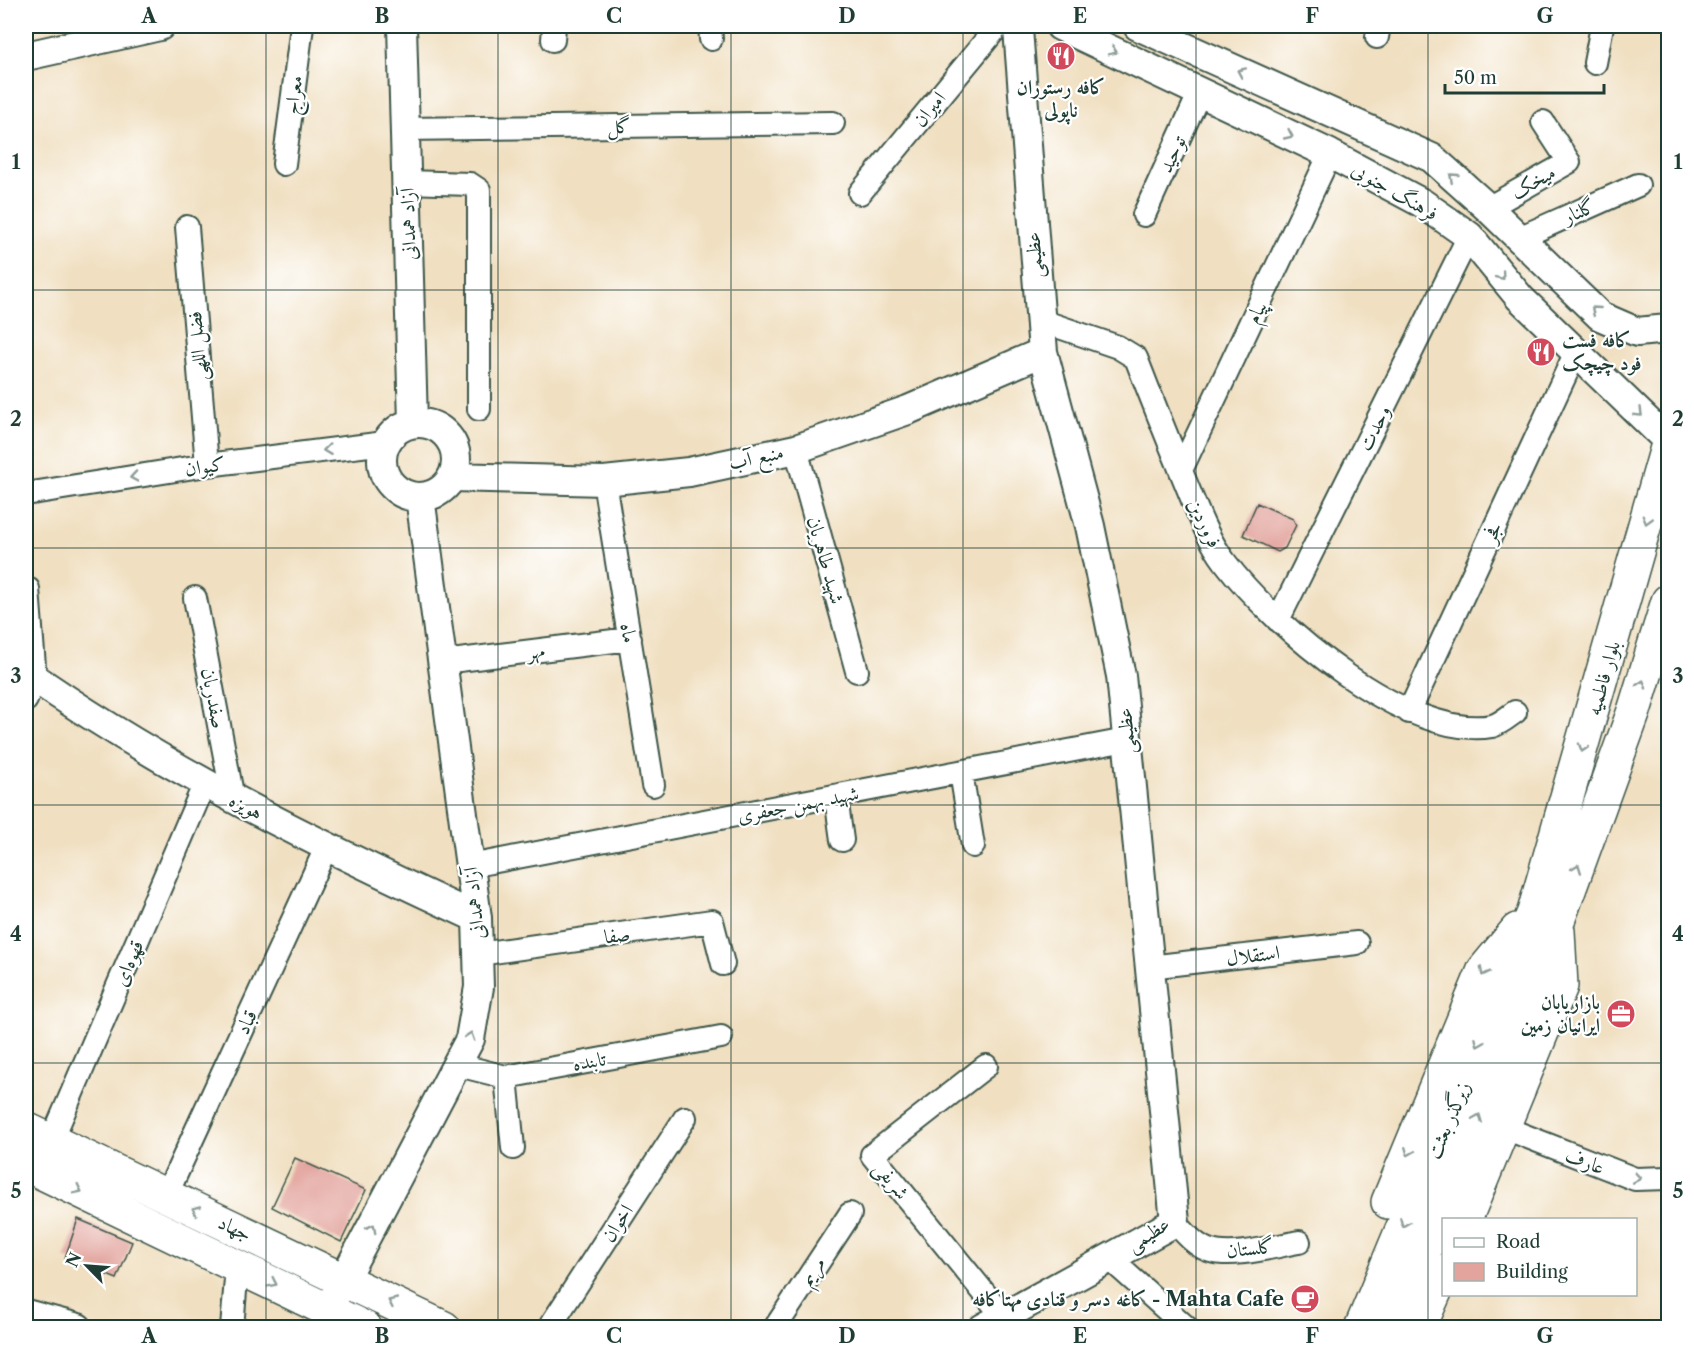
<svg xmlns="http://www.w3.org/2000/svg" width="1694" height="1353" font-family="'Libre Caslon Text',Amiri,serif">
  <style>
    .building { fill: #e3a49e }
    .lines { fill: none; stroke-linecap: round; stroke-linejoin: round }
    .minor-casing { stroke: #3e5549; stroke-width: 26 }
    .tertiary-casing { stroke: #3e5549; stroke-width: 32 }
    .primary-casing { stroke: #3e5549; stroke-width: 36 }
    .trunk-casing { stroke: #3e5549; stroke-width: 36 }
    .minor { stroke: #fff; stroke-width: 22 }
    .tertiary { stroke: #fff; stroke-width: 28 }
    .primary { stroke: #fff; stroke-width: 33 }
    .trunk { stroke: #fff; stroke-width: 33 }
    .oneway { stroke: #8f9e9a }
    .grid { fill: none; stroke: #1f3d34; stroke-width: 1.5; stroke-opacity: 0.55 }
    .labels { text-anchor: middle; stroke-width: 4.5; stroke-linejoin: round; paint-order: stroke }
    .poi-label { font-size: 20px; font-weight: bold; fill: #1f3d34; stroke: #fff; text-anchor: end }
    .street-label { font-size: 20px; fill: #1f3d34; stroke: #fff }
    .neatline { fill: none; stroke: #1f3d34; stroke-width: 2 }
    .grid-label { font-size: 20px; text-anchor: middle; font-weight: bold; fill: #1f3d34 }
  </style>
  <rect width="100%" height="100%" fill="#fff"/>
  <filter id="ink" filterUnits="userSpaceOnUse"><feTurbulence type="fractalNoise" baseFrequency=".0167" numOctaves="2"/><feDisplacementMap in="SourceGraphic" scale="12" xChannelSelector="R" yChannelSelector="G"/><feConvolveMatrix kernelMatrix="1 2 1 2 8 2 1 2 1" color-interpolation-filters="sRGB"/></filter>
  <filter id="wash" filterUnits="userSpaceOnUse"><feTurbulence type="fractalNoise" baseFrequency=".008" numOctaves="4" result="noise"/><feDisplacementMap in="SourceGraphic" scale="24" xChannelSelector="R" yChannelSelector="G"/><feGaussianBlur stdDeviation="1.35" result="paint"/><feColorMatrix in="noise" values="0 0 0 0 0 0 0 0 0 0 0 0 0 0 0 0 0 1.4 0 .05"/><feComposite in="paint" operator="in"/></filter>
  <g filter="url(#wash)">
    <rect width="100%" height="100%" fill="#f0dfc0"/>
    <g id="blocks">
      <path class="building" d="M1257,503l36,16 3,6 -11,23 -7,4 -35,-17z
        M295,1158l71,32 -25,52 -69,-35z
        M78,1219l54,23 -15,37 -52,-21z"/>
    </g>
  </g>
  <g filter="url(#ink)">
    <use href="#blocks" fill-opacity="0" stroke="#3e5549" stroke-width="1.5"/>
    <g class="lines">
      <g class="minor-casing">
        <path id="minor" d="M710,26l1,13
          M1377,37l2,-11
          M553,40l1,-14
          M1595,63l7,-37
          M404,129l429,-6
          M284,164l18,-138
          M407,182l63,2 9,6v219
          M860,193l138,-167
          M1488,208l81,-46 -26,-40
          M1144,215l56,-123
          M187,227l20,238
          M1519,238l119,-53
          M1039,320l79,27 18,11c15,39 31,79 47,118 12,29 23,61 42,86 48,64 182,179 267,164 8,-2 16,-9 23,-14
          M796,449l61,222
          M1181,470l149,-316
          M604,481l49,304
          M26,494l181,-29 178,-22
          M195,598l38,201
          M1278,620l191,-384
          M443,662l187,-23
          M26,700l9,-21 -7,-90
          M1409,712l167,-360
          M961,772l12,74
          M836,797l6,43
          M470,866l656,-126
          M479,954l233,-33 11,43
          M1149,967l208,-24
          M458,1065l48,12 215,-40
          M986,1066l-114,89 131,161 13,12
          M506,1077l7,71
          M1505,1128l130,51 33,-1
          M51,1142l153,-357
          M166,1196l160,-348
          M1175,1222c9,10 21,25 36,29 23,7 64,-5 88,-9
          M1109,1258l78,70
          M232,1328l5,-62
          M549,1328l136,-210
          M775,1328l75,-114"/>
      </g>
      <g class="tertiary-casing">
        <path id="tertiary" d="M402,26l11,397
          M1060,26l270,128 92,49 47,33 51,62 148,143
          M1138,26l294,132 56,50 112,108 37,16 31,-3
          M26,56l134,-30
          M382 460a37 37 0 1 1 74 0a37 37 0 1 1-74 0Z
          M452,477l152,4 85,-9 107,-23 112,-39 135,-58
          M26,672c141,99 295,174 451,246
          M333,1300l137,-261 9,-52 -2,-69 -57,-421
          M26,1314l52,14
          M983,1328l192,-106 -54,-546 -31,-150 -47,-174 -25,-323"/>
      </g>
      <g class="primary-casing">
        <path id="primary" d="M26,1129l418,199
          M26,1165l339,163"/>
      </g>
      <g class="trunk-casing">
        <path id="trunk" d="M1388,1202l96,-232 33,-40
          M1465,1220l96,-234 -3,-55
          M1361,1328l173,-416 134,-468
          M1393,1328l164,-405 77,-212 34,-110
          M1419,1328l25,-57"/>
      </g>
      <use href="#minor" class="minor"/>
      <use href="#tertiary" class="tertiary"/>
      <use href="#primary" class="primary"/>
      <use href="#trunk" class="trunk"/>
    </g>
    <defs><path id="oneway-chevron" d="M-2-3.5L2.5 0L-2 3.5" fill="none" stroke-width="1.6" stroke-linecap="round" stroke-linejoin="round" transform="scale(1.5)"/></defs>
    <g class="oneway">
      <use href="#oneway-chevron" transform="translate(1113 51) rotate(26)"/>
      <use href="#oneway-chevron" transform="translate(1241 72) rotate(-156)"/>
      <use href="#oneway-chevron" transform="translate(1289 135) rotate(25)"/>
      <use href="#oneway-chevron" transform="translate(1453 177) rotate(-139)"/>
      <use href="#oneway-chevron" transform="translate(1501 276) rotate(50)"/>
      <use href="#oneway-chevron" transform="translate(1595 310) rotate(-139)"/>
      <use href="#oneway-chevron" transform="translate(1639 413) rotate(44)"/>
      <use href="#oneway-chevron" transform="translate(327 450) rotate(173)"/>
      <use href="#oneway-chevron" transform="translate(134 477) rotate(171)"/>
      <use href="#oneway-chevron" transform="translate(1647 520) rotate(106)"/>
      <use href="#oneway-chevron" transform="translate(1642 684) rotate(-72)"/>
      <use href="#oneway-chevron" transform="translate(1583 748) rotate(107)"/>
      <use href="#oneway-chevron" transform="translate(1577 868) rotate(-70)"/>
      <use href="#oneway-chevron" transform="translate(1484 972) rotate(117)"/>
      <use href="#oneway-chevron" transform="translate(470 1036) rotate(-72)"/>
      <use href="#oneway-chevron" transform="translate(1479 1043) rotate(113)"/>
      <use href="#oneway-chevron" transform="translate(1478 1118) rotate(-68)"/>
      <use href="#oneway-chevron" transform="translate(1409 1152) rotate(112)"/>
      <use href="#oneway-chevron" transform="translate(1637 1178) rotate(10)"/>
      <use href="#oneway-chevron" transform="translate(78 1190) rotate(26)"/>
      <use href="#oneway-chevron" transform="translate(196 1210) rotate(-155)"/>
      <use href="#oneway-chevron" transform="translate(1404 1223) rotate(113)"/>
      <use href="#oneway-chevron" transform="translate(372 1228) rotate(-62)"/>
      <use href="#oneway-chevron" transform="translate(273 1283) rotate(26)"/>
      <use href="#oneway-chevron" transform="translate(392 1302) rotate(-155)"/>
    </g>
  </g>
  <path class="grid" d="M266,26v1302M498,26v1302M731,26v1302M963,26v1302M1196,26v1302M1428,26v1302M26,290h1642M26,548h1642M26,805h1642M26,1063h1642"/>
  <defs>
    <g id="restaurant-disc" transform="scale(1.5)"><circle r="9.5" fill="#d1495b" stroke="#fff"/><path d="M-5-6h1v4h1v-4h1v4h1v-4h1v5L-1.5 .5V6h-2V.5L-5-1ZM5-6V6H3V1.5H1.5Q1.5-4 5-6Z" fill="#fff"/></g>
    <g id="office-disc" transform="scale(1.5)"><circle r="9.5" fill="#d1495b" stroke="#fff"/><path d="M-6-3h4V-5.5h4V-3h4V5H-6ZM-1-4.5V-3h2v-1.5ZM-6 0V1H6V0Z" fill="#fff"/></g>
    <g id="cafe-disc" transform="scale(1.5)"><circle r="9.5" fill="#d1495b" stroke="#fff"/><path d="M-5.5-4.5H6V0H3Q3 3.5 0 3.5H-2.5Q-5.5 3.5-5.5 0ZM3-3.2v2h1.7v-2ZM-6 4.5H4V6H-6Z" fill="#fff"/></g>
  </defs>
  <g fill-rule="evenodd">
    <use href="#restaurant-disc" x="1061" y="56"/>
    <use href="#restaurant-disc" x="1541" y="352"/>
    <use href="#office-disc" x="1621" y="1014"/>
    <use href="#cafe-disc" x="1305" y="1299"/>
  </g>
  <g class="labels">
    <g class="poi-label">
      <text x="1061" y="94" text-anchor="middle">کافه رستوران<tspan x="1061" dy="23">ناپولی</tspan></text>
      <text x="1562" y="347" text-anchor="start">کافه فست<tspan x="1562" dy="23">فود چیچک</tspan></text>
      <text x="1600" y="1009">بازاریابان<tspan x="1600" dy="23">ایرانیان زمین</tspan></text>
      <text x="1284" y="1306">کاغه دسر و قنادی مهتاکافه - Mahta Cafe</text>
    </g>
    <g class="street-label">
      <text transform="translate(293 95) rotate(-83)" y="7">معراج</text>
      <text transform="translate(929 109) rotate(-51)" y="7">امیران</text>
      <text transform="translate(619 126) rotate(-1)" y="7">گل</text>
      <text transform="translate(1172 154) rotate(-65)" y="7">توحید</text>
      <text transform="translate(1533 182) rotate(-30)" y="7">میخک</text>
      <text transform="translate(1395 191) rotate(30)" y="7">فرهنگ جنوبی</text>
      <text transform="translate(1579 211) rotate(-24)" y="7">گلنار</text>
      <text transform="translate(408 224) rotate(-92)" y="7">آزاد همدانی</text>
      <text transform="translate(1034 255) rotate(-94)" y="7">عظیمی</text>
      <text transform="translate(1256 312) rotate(-65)" y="7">پیام</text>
      <text transform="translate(197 346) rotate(-95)" y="7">فضل اللهی</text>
      <text transform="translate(1374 428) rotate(-64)" y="7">وحدت</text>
      <text transform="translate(756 457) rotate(-12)" y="7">منبع آب</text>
      <text transform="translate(205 466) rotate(-8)" y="7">کیوان</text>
      <text transform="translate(1205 523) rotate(64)" y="7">فروردین</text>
      <text transform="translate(1492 532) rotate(-65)" y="7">فجر</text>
      <text transform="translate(826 560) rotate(74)" y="7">شهید طاهریان</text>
      <text transform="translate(629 633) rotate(81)" y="7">ماه</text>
      <text transform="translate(536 651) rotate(-7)" y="7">مهر</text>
      <text transform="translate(1603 678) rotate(-74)" y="7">بلوار فاطمیه</text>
      <text transform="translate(214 698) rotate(79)" y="7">صفدریان</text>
      <text transform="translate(1126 731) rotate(-95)" y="7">عظیمی</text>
      <text transform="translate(798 804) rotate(-11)" y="7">شهید بهمن جعفری</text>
      <text transform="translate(246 806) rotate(27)" y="7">هویزه</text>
      <text transform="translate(474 903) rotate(-96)" y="7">آزاد همدانی</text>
      <text transform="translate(617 935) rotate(-8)" y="7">صفا</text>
      <text transform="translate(1253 955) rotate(-7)" y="7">استقلال</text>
      <text transform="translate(128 963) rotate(-67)" y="7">قهوه‌ای</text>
      <text transform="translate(246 1022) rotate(-65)" y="7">قباد</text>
      <text transform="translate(589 1061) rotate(-10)" y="7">تابنده</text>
      <text transform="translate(1448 1120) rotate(-67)" y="7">زیرگذر بعثت</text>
      <text transform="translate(1585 1161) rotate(20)" y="7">عارف</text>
      <text transform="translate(892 1180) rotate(51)" y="7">شریفی</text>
      <text transform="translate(617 1223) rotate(-57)" y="7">اخوان</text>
      <text transform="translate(235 1228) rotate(25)" y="7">جهاد</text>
      <text transform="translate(1148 1234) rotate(-33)" y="7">عظیمی</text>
      <text transform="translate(1250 1248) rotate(-6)" y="7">گلستان</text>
      <text transform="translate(812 1271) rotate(-57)" y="7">مریم</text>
    </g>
  </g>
  <rect width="1694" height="1353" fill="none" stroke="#fff" stroke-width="66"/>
  <rect x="1442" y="1218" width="195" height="78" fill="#ffffff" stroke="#a5b1ae" stroke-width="1.5"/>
  <rect x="1454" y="1238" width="30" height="9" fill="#ffffff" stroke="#a5b1ae" stroke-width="1.5"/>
  <text x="1496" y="1248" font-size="18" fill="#1f3d34">Road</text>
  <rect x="1454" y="1263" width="30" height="18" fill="#e3a49e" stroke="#a5b1ae" stroke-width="1.5"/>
  <text x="1496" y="1278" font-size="18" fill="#1f3d34">Building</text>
  <g transform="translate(87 1266) rotate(295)" stroke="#ffffff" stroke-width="4.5" paint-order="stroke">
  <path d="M0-4.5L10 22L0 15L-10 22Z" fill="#1f3d34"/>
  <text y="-9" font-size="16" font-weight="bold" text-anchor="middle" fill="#1f3d34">N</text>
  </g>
  <path d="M1445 84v9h159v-9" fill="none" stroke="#1f3d34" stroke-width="3"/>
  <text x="1454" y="84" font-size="18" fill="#1f3d34" stroke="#ffffff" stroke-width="4.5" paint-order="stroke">50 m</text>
  <rect x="33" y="33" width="1628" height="1287" class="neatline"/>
  <g class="grid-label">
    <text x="149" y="23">A</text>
    <text x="382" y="23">B</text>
    <text x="614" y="23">C</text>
    <text x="847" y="23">D</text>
    <text x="1080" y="23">E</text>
    <text x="1312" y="23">F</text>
    <text x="1545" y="23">G</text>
    <text x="16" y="169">1</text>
    <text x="1678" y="169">1</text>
    <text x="16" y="426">2</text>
    <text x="1678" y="426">2</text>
    <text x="16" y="683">3</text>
    <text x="1678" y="683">3</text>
    <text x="16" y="941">4</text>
    <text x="1678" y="941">4</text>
    <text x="16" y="1198">5</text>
    <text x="1678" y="1198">5</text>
    <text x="149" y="1343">A</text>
    <text x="382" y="1343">B</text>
    <text x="614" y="1343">C</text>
    <text x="847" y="1343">D</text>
    <text x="1080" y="1343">E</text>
    <text x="1312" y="1343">F</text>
    <text x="1545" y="1343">G</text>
  </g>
</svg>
